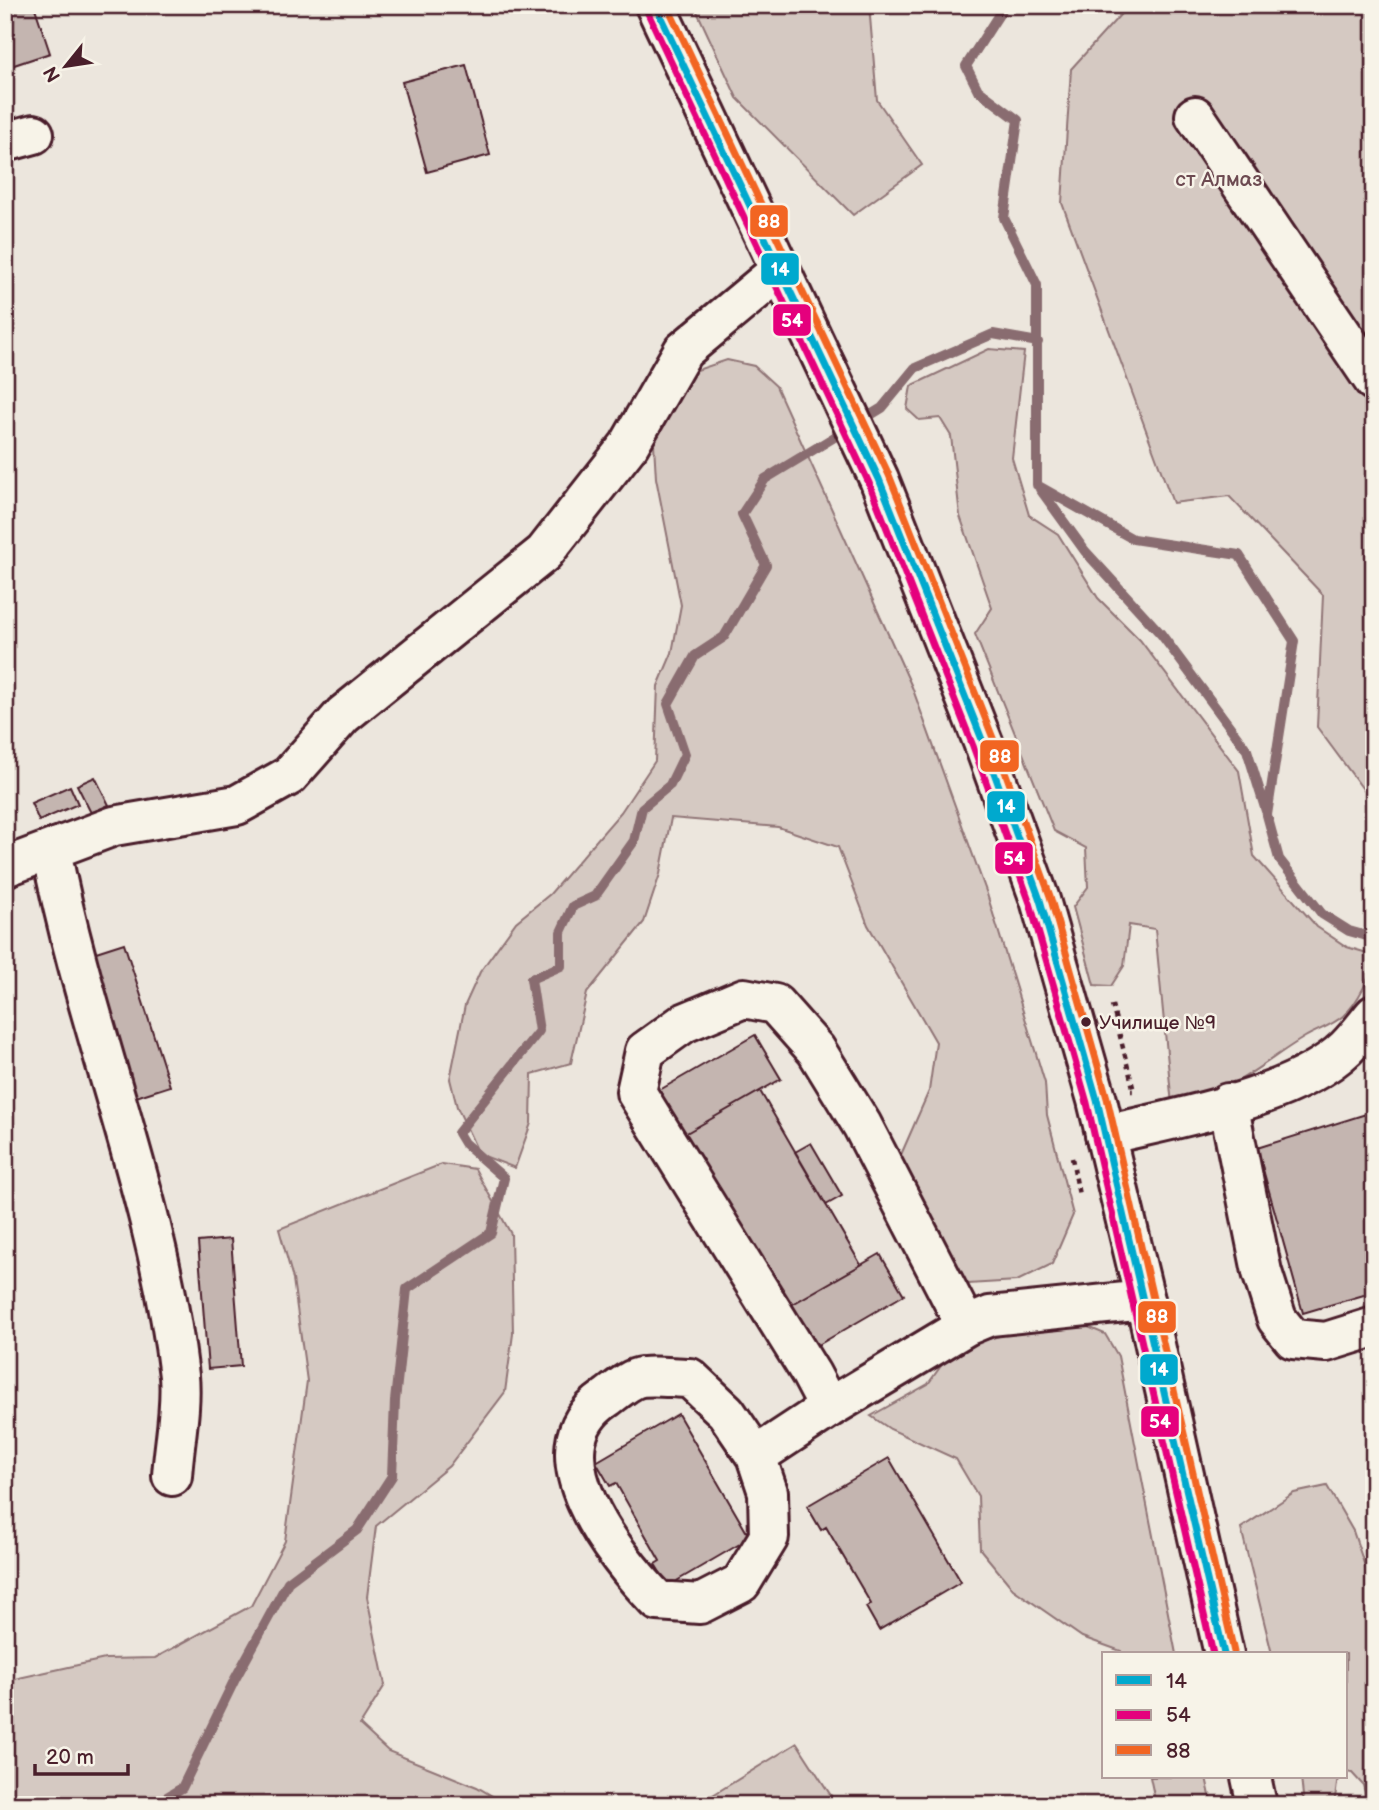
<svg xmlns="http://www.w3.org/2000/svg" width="1379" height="1810" font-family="'Balsamiq Sans',sans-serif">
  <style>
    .green { fill: #d5c9c2; stroke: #907476; stroke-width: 2 }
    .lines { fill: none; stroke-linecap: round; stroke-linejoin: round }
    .stream { stroke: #896c6f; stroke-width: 10 }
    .building { fill: #c4b5b0; stroke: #4a1f2b; stroke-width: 2 }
    .minor-casing { stroke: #4a1f2b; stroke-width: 44 }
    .major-casing { stroke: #4a1f2b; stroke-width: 44 }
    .path { stroke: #4a1f2b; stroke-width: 4.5; stroke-dasharray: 5 5; stroke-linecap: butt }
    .minor { stroke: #f7f3e8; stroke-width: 38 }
    .major { stroke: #f7f3e8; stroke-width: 38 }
    .bus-1-casing { stroke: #f7f3e8; stroke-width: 12 }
    .bus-2-casing { stroke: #f7f3e8; stroke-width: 12 }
    .bus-3-casing { stroke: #f7f3e8; stroke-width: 12 }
    .bus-1 { stroke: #00a9ce; stroke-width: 7 }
    .bus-2 { stroke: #e5007d; stroke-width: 7 }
    .bus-3 { stroke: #f26522; stroke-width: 7 }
    .bus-dot { fill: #4a1f2b; stroke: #f7f3e8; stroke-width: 2.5 }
    .labels { text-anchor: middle; stroke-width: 5; stroke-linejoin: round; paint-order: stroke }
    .bus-label { font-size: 19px; fill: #4a1f2b; stroke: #f7f3e8; text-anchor: start }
    .park-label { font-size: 21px; fill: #6d4a51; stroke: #f7f3e8 }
    .line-badge { stroke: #f7f3e8; stroke-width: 2.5 }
    .badge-label { font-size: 19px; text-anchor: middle; font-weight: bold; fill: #fff }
  </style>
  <rect width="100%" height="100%" fill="#ece6dd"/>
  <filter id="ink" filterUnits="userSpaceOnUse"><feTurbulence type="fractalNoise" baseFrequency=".0143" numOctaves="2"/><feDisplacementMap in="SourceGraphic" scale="14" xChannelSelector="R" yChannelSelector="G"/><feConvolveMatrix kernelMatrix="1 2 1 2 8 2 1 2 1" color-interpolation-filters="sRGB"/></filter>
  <g filter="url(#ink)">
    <path class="green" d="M694,5h175l8,95 45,65 -69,50 -116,-117z
      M1129,5h245v799l-57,-77 6,-132 -94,-99 -56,7 -111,-300 9,-134z
      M989,349l35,3 -12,106 17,57 29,19 40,64 42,42 99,131 15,85 63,71 30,20 27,8c0,17 -17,49 -31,61 -10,9 -26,14 -38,21 -42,25 -82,64 -133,68l-17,-176 -26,-4 -5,41 -13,20 -17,-1 -21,-78 15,-20 -2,-39 -32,-17 -79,-197 17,-26 -32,-92 -9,-80 -11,-18 -21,2 -12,-11 4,-23z
      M727,360l27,6 22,20 136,301 75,207 58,189 2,32 26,100 -21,49 -35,17 -49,3 -53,-22 -15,-105 29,-66 7,-49 -68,-117 -30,-78 -60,-20 -107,-9 -11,56 -16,48 -57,71 -16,70 -39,11 -1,49 -16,45 -36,-14 -22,-47 -7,-28 15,-74 15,-33 36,-50 34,-28 71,-82 34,-51 3,-75 14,-33 9,-48 -25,-127 -2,-34 7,-29 30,-43z
      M442,1164l33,5 36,65 2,100 -8,58 -56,74 -73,60 -9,71 18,88 -25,40 28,26 89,36 30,18h-502v-124l100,-22 50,-1 96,-52 34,-65 22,-160 -14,-102 -14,-50z
      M1076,1322l29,12 13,22 58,298h-54l-1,-3 -39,-14 -69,-48 -33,-40 -2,-53 -22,-37 -66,-30 -19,-13 57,-32 25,-35 57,-16z
      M1327,1486l26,45 21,62v212h-6l-5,-20 -11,-12 -6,-1v-118h-74l-31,-126 53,-35z
      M797,1743l40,62h-143l14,-7z
      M1150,1777h56l6,28h-56z
      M1301,1777h37l-4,28h-30z"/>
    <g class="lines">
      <path class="stream" d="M1005,5l-39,61 12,24 40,30 -14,98 33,67v200l96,54 106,16 55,86 -27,174 12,44 43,55 27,17 25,7
        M859,422l23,-14 33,-40 78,-34 45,8
        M1040,489l45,62 76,83 86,116 19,61
        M153,1805l29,-17 53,-109 53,-97 69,-52 35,-54 3,-75 12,-112 84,-56 13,-55 -40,-35 -6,-10 81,-102 -8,-52 30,-13v-34l12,-26 22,-10 39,-55 8,-33 28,-23 15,-31 -17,-50 27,-48 29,-19 42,-72 -24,-51 23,-35 81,-49"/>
    </g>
    <path class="building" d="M5,5h29l16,48 -45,15z
      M466,65l24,90 -63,17 -25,-90z
      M95,777l14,28 -18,8 -14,-28z
      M70,786l8,18 -39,17 -8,-18z
      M124,943l46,143 -34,11 -46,-143z
      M755,1035l26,44 -98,56 -25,-44z
      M760,1091l101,174 -77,44 -101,-174z
      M1366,1114l8,25v153l-71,21 -46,-165z
      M811,1143l31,53 -16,9 -31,-53z
      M231,1239l10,127 -33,3 -10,-127z
      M880,1254l24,41 -96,56 -24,-42z
      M678,1414l72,124 -82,48 -13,-22 5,-3 -44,-78 -6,3 -14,-24z
      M889,1458l72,124 -82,48 -13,-23 5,-3 -45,-77 -5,3 -14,-24z"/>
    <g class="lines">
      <g class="minor-casing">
        <path id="minor" d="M1195,116l179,265
          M5,142l29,-8
          M51,850c34,178 107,346 128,526 3,32 -5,68 -7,100
          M5,867l109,-41 123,-21 52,-29 54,-61 201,-162 85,-108 54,-94 97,-81
          M1228,1103l34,169 15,47 16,20 33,3 48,-15
          M1105,1135c70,-17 188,-36 241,-87 10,-10 19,-22 28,-33
          M829,1408l-18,-34 -175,-282 9,-41 39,-28 60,-25 31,6 41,46 46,75 104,201
          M756,1456l-30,-44 -36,-34c-16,0 -33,-3 -48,-1 -12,1 -27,15 -37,22 -75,51 9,157 53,202l42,3 41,-21 28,-46 -1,-45 -12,-36 73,-48 137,-82 24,-10 155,-16"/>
      </g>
      <g class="major-casing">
        <path id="major" d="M655,5l224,474 104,263 57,158 57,200 48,200 79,354
          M1251,1777l6,28"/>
      </g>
      <path class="path" d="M1112,1005l22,86h-3
        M1072,1158l7,37"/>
      <use href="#minor" class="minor"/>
      <use href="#major" class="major"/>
      <g class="bus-1-casing">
        <path id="bus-1" d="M655,5l224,474 104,263 57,158 57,200 127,554"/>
      </g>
      <g class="bus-2-casing">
        <path id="bus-2" d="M646,9l223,474 104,263 57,157 57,200 126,551"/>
      </g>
      <g class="bus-3-casing">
        <path id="bus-3" d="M667,5l222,470 104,263 57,158 57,202 127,554"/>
      </g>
      <use href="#bus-1" class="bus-1"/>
      <use href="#bus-2" class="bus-2"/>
      <use href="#bus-3" class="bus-3"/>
    </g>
  </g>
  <circle class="bus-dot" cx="1086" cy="1022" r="6"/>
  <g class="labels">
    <g class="bus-label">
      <text x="1099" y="1029">Училище №9</text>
    </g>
    <g class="park-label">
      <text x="1219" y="186">ст Алмаз</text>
    </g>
  </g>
  <g class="line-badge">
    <rect x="749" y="204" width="40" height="34" rx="7" fill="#f26522"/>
    <rect x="760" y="252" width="40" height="34" rx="7" fill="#00a9ce"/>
    <rect x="772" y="303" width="40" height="34" rx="7" fill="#e5007d"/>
    <rect x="979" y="739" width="41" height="34" rx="7" fill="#f26522"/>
    <rect x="986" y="790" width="40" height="33" rx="7" fill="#00a9ce"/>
    <rect x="994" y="841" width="40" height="34" rx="7" fill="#e5007d"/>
    <rect x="1137" y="1300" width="40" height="34" rx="7" fill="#f26522"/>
    <rect x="1139" y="1353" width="40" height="33" rx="7" fill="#00a9ce"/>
    <rect x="1140" y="1405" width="40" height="33" rx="7" fill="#e5007d"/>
  </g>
  <g class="badge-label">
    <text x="769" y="228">88</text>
    <text x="780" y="276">14</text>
    <text x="792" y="327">54</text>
    <text x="1000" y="763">88</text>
    <text x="1006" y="813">14</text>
    <text x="1014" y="865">54</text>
    <text x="1157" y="1323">88</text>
    <text x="1159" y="1376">14</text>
    <text x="1160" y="1428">54</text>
  </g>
  <rect width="1379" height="1810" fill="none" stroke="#f7f3e8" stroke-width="28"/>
  <rect x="14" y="14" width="1351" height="1782" fill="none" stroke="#4a1f2b" stroke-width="2.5" filter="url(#ink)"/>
  <rect x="1102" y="1652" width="245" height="126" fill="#f7f3e8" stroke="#b29e9c" stroke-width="2"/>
  <rect x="1116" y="1675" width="35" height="10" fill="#00a9ce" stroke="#b29e9c" stroke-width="2"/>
  <text x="1166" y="1688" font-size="21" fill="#4a1f2b">14</text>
  <rect x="1116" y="1710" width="35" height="10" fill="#e5007d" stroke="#b29e9c" stroke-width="2"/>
  <text x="1166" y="1722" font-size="21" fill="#4a1f2b">54</text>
  <rect x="1116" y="1745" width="35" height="10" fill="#f26522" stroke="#b29e9c" stroke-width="2"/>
  <text x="1166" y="1758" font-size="21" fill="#4a1f2b">88</text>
  <g transform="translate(66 66) rotate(240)" stroke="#f7f3e8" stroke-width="5" paint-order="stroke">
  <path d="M0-5L12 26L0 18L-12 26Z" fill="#4a1f2b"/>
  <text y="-10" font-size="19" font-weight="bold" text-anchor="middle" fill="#4a1f2b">N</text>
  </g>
  <path d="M35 1764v10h93v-10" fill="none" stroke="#4a1f2b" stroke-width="3.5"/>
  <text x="46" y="1764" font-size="21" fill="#4a1f2b" stroke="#f7f3e8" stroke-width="5" paint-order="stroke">20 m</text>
</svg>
